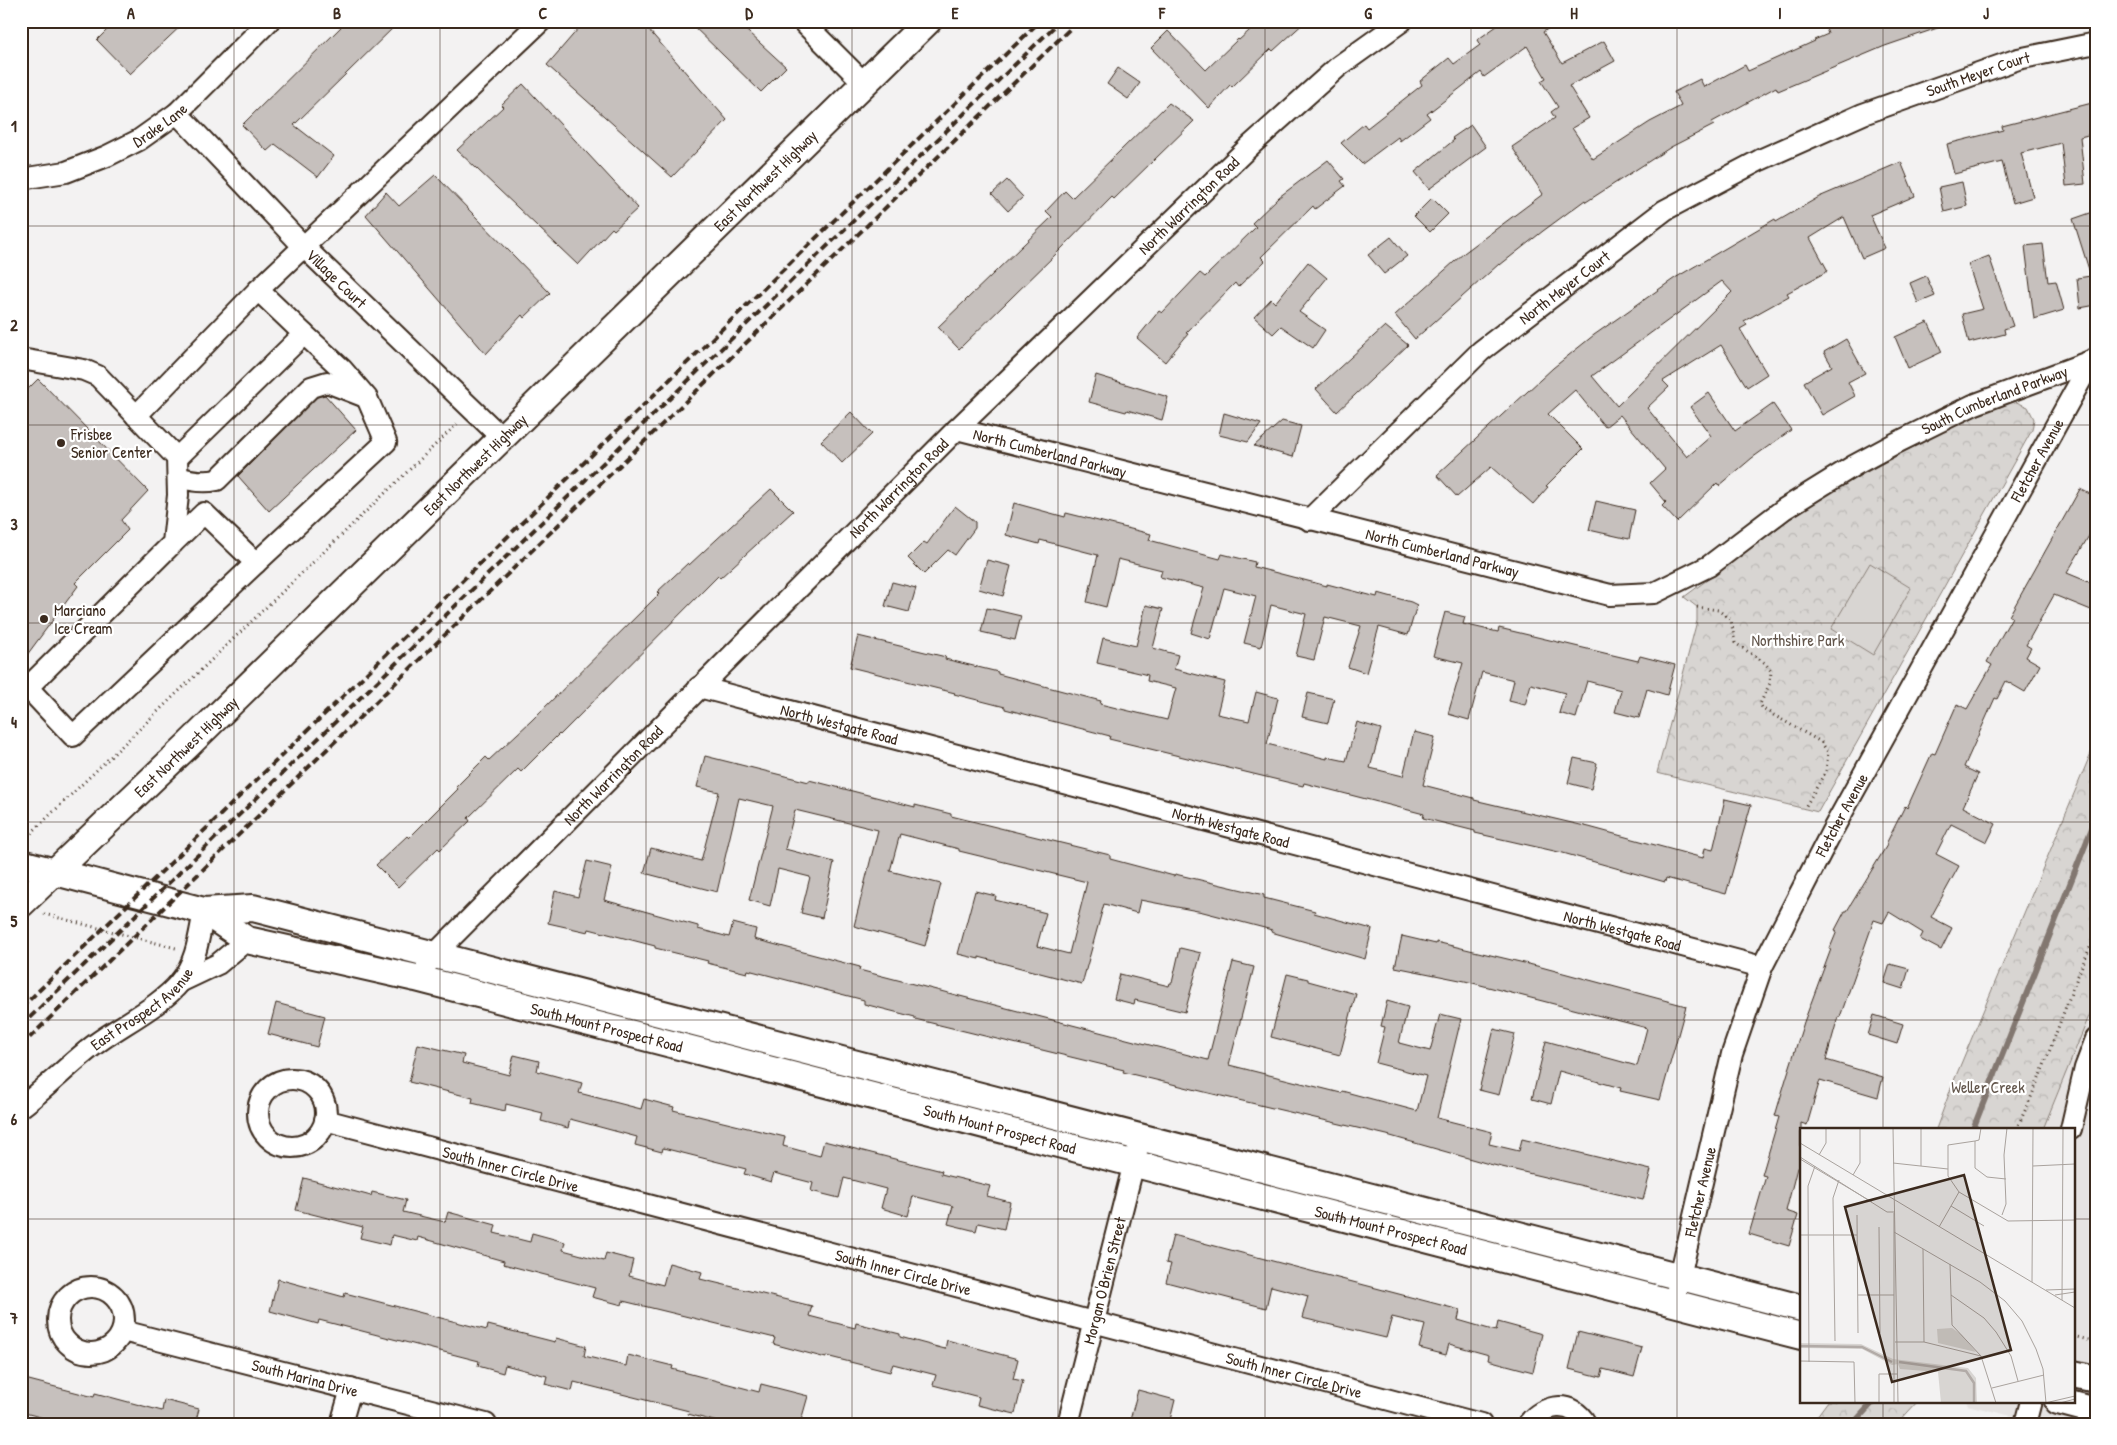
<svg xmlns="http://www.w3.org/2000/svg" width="2117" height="1445" font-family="'Patrick Hand',sans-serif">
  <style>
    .built { fill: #e6e3e2 }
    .forest { fill: url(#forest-crowns); stroke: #8a8078 }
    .pitch { fill: #d8d5d2; stroke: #8a8078 }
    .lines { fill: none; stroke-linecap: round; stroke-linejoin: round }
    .stream { stroke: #827770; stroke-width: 6 }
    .building { fill: #c6c0bd; stroke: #3b2a1e; fill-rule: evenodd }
    .minor-casing { stroke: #3b2a1e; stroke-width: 24 }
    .major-casing { stroke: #3b2a1e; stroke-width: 30 }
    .path { stroke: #3b2a1e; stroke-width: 3; stroke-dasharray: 1 4; stroke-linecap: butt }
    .minor { stroke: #fff; stroke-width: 20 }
    .major { stroke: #fff; stroke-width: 26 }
    .rail { stroke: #3b2a1e; stroke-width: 4; stroke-dasharray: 8 4; stroke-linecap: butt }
    .grid { fill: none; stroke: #3b2a1e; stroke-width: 1; stroke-opacity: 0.55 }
    .poi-dot { fill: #3b2a1e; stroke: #fff; stroke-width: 2 }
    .labels { text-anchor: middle; stroke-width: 4.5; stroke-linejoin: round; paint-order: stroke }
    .street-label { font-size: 16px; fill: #3b2a1e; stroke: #fff }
    .poi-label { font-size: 16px; fill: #3b2a1e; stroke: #fff; text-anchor: start }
    .park-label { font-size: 16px; fill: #62554b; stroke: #fff }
    .inset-river { fill: none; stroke: #b2aba7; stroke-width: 2.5 }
    .inset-road { fill: none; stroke: #a9a29d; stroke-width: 1 }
    .view { fill: #3b2a1e; fill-opacity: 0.15; stroke: #3b2a1e; stroke-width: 2.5 }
    .inset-edge { fill: none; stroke: #3b2a1e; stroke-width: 2.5 }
    .neatline { fill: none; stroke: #3b2a1e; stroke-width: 2 }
    .grid-label { font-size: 16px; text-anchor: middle; font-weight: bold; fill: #3b2a1e }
  </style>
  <defs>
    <pattern id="forest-crowns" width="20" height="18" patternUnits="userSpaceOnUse" patternTransform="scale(1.25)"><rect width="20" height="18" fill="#d8d5d2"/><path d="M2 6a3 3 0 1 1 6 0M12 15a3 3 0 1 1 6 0" fill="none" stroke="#bab7b4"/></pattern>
  </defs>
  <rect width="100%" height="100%" fill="#f3f2f2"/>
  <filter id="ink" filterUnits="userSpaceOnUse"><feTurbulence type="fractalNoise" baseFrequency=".02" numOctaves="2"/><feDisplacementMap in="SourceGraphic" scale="10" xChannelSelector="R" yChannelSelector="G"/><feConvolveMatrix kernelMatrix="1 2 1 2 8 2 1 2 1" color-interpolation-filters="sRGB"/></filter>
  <g filter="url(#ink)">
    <path class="built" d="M2096,999v425h-52l-77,-19 1,-4h105v-272h-30z"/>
    <path class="forest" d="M2014,401l14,6 6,12 -2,11 -214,382 -161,-39 40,-152v-14l-13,-10 114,-84 52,-32 110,-59z
      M2096,741v258l-53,130h-107l17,-46z
      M1828,1401h90l-21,23h-86z"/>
    <path class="pitch" d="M1870,563l41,25 -38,67 -42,-26z"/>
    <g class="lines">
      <path class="stream" d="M1973,1129l123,-311
        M1853,1424l21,-23"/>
    </g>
    <path class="building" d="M116,21h70l-56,53 -33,-34z
      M347,21h53l-106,104 40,31 -16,21 -43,-33 -8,7 -25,-26z
      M585,21h56l86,99 -55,57 -125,-112z
      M688,21h48l50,46 -25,25z
      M1260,21h46l-33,30 -2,-2 -39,38 -2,-2 -21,23 -58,-60 17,-17 38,39 32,-31 1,1z
      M1504,21h56l-17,11 19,31 42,-22 11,20 -46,25 20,32 -17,10 21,31 57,-37 31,-16 -7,-14 26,-13 4,8 41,-22 3,6 67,-30 -1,-1 14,-6 -5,-13h128l1,2 -67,23 -107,45 -2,-4 -64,35 2,3 -43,22 -85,55 -1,-2 -42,31 -43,34 -1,-1 -84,75 -20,-24 69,-62 79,-59 -31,-47 43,-29 -4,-6 7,-5 -17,-26 5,-3 -19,-32 -43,31 -3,-5 -54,42 3,4 -30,23 -2,-4 -36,27 -21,-21 23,-19 3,4 55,-43 -2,-4 29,-23 5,6 26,-19 -3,-5z
      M1118,68l22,15 -12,16 -21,-15z
      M523,84l115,124 -24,22 -2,-2 -34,37 -121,-115 46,-43 -2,-2z
      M2096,102v31l-16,4 5,47 -19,2 -5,-43 -40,10 12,44 -20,6 -11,-41 -48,12 -7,-30 56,-14 -1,-4z
      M1169,103l25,18 -80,78 -2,-2 -54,55 -99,97 -21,-22 114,-110 -6,-6 19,-20 7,7z
      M1471,125l15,22 -57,42 -14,-17 39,-32 -2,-2z
      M1328,160l16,19 -3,2 4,5 -30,23 -2,-3 -52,51 4,4 -27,26 -3,-4 -49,50 2,1 -23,28 -28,-24 22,-27 3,2 38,-40 5,4 51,-50 -4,-4 27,-26z
      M1901,162l14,34 -45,19 15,33 -23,10 -18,-41 -34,21 18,33 -41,22 2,3 -45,25 3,4 -7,4 27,45 -20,13 -26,-42 -58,36 6,6 -22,21 40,49 24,-21 -21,-29 19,-14 26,38 38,-27 18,26 -39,28 -33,28 -2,-3 -40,39 -15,-16 4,-4 -16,-19 15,-14 -45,-54 -15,12 -30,-37 -27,24 35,35 -37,37 2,1 -15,17 -42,-37 -34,30 -20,-22 116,-107 41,-33 81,-57 100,-59 1,3 43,-25zM1722,281l10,11 -115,114 -25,-30z
      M435,175l115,118 -26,25 -2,-3 -36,39 -120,-139 20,-23 13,14z
      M1007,180l16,17 -15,14 -16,-17z
      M1962,182l5,24 -23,6 -5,-25z
      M1432,198l16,16 -18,18 -16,-16z
      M2096,211v94l-16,3 -3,-30 14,-2 -18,-57z
      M1391,237l16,19 -23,18 -16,-19z
      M2043,244l5,38 8,-1 8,29 -30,9 -9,-73z
      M1989,256l24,70 -9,3 1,5 -36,9 -7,-29 21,-5 -15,-45z
      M1308,262l19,16 -28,34 26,18 -12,18 -32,-22 -8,8 -19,-17 17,-18 4,4z
      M1926,276l9,20 -17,7 -8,-20z
      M1928,322l14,30 -34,16 -13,-31z
      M1385,326l23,19 -71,67 -21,-23z
      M1846,339l19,34 -17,9 7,14 -33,19 -18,-33 28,-16 -8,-14z
      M1096,375l72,22 -6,23 -35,-10 -1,2 -37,-10z
      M38,379l110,112 -27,29 7,10 -53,53 3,3 -57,77v-267z
      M325,395l31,35 -87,81 -31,-35 79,-79z
      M851,412l21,22 -30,29 -21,-22z
      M1224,413l37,11 -13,18 -29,-7z
      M1282,421l19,5 -8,31 -39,-11z
      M771,489l22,22 -73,67 -2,-2 -158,159 -1,-1 -38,38 -3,-3 -50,49 2,3 -30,29 -2,-2 -40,39 -22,-22 31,-29 2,2 49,-49 -2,-2 30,-30 3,3 42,-39 128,-127 -2,-2 31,-29 1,2z
      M2080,489l16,8v40l-6,-3 -23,39 29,12v27l-42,-17 -28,50 5,3 -5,9 14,8 -15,27 -19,-11 -9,18 -2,-1 -31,69 14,7 -15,33 33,17 -9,18 -36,-18 -15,30 23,12 -28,51 21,11 -11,22 -21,-11 3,-6 -34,-21 -6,11 -9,-3 -34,97h-2l-12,43 57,17 -5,20 -58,-17 -13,45 -6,-2v47l-4,-2 -11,43 12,4 -9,31 -40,-12 17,-58 -4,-1 17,-58 -4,-1 11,-37 18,-57 27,-73 -1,-1 7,-17 -2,-1 10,-19h2l40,-66 -1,-1 19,-38 2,2 25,-55 3,1 22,-50 10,5 25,-44 -5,-3 25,-45 -3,-1z
      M1596,501l39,9 -6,29 -40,-9z
      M1014,503l51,14 1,-4 85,21 -2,6 71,19 2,-5 33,8 -1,5 73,19v-2l50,13 1,-4 33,9 6,3 -9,30 -29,-8 -13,46 -18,-6 13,-41 -36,-9 -11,43 -18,-4 10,-42 -35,-9 -10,42 -17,-4 12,-47 -32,-8 -14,51 -19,-6 13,-45 -44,-11 2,-7 -44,-11 -12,48 -19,-5 11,-47 -58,-15 -1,4 -33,-9z
      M955,506l20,16v6l-20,27 -7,-5 -24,24 -16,-16 16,-16 3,2z
      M987,560l24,6 -8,30 -24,-7z
      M892,582l24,6 -7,24 -24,-6z
      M1146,605l17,4 -10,39 25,7 -4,14 51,13 -8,32 32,7 7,-29 22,6 -11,46 60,15v-2l19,4 11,-39 24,7 -11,39 33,8 11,-44 21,5 -12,48 51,13v2l115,27 114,31 2,-10 8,2 12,-51 26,6 -25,89 -60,-16 -1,4 -102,-29 -88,-20v-2l-52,-13 1,-4 -120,-31 -1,3 -194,-47 1,-3 -105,-27v-2l-51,-13 1,-1 -105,-26 8,-31 88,21 -1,2 53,13v2l103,27 -1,3 67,16 9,-32 -29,-7 1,-6 -51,-12 6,-25 33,8z
      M987,608l34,8 -6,24 -34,-8z
      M1445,612l20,5 -2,7 35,8 1,-4 139,33 2,-5 35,9 -8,30 -20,-6 -8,29 -24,-6 6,-22 -34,-9 -11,37 -17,-5 6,-20 -34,-9 -6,21 -16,-4 5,-21 -32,-8 -13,48 -21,-6 15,-51 -30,-7z
      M1308,693l26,6 -6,24 -26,-6z
      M705,756l104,26v-2l106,27v-2l36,9v2l159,39v4l64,17 1,-2 89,21v3l51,13 -1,2 58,16 -7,30 -94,-27 1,-2 -69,-18 -63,-12 -3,13 -33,-9 -22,80 -103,-27v2l-21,-5 17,-63 21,5 -1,4 51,13 -9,33 32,8 18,-72 -128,-31v-2l-59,-15 -10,37 51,13 -16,62 -20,-6 -51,-14 24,-96 -83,-20 -10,39 49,13 -12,56 -21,-5 9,-36 -32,-8 -8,37 -21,-6 24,-94 -34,-8 -22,94 -73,-19 7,-25 50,13 18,-69 -22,-5z
      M1574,758l23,5 -6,26 -23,-6z
      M587,861l25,6 -8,33 94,26v3l31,8 4,-14 23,6 -2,10 106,28 -1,3 349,90 25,-98 21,5 -25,98 112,28 1,-2 75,20 9,-35 -50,-13 9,-36 -4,-1 6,-25 21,6 -9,36 31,8 10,-37 21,5 -24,99 55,14 -3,12 30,7 3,-12 129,31 -8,30 -154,-36 -102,-29 -174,-41 -90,-22 1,-2 -209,-51v-2l-51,-13v-4l-116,-30 -1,3 -40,-10 1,-2 -53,-13v-2l-66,-17 -1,3 -40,-9 7,-32 23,6z
      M1402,936l34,8v-2l105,25 145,39 -26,94 -40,-9 1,-3 -62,-17 -8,33 -19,-5 14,-58 91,25 10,-38 -182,-47 -70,-14z
      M1180,948l21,5 -16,59 -50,-12 -1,4 -20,-5 6,-25 49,12 1,-3h2z
      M1890,964l19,5 -6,20 -19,-6z
      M1287,974l21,5v2l48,13 -16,61 -69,-18z
      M276,1003l49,13 -8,31 -49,-13z
      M1874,1015l29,9 -6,20 -29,-9z
      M1494,1029l21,5 -16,61 -20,-5z
      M418,1044l46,11 -2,8 47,12 5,-20 25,6 -2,10 45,12 -3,10 62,16 3,-10 30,8 -1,3 112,27 -2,9 37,10 4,-15 118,30 -1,3 49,12 -3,10 23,6 -6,27 -26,-6 -2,8 -28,-7 5,-18 -40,-10 -5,20 -27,-8 5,-19 -42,-11 -5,20 -28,-7 2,-8 -39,-10 -3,9 -27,-8 2,-5 -83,-21 -1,4 -27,-7 2,-8 -26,-7 -41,-11 -2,9 -27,-7 2,-8 -37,-9 -1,7 -33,-8 1,-5 -64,-16z
      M304,1178l67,18 1,-4 34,8 -3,12 42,10 3,-10 48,13 -2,8 36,9 2,-9 33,9 -2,8 41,11 2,-8 27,7 -4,16 34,9 6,-22 33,9 -2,7 112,27 -3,10 46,12 1,-5 44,11v3l45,12 2,-9 71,19 -5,20 10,2 -8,33 -38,-9 2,-8 -46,-12 3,-10 -43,-11 -3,8 -64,-16v2l-53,-14 2,-6 -152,-37 -1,4 -30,-8 3,-9 -92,-24 1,-3 -86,-24 -1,4 -25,-6 -2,10 -30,-7 3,-11 -67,-17z
      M1173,1235l287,75 -2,10 38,11 2,-9 44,12 -9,38 -45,-12 1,-5 -40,-11 -3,11 -27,-7 6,-23 -33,-8 -6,21 -84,-20 6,-22 -37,-10 -5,22 -100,-26 5,-18 -5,-1z
      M278,1279l66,18 1,-4 142,37 1,-5 67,17 1,-4 30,8 -2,10 42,10 2,-11 45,11 -1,3 87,23 2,-8 47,12 -8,28h-75l-37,-10 1,-3 -115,-29 -2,9 -27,-7 2,-8 -42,-11 -2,8 -25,-7 1,-5 -160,-41 -1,4 -48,-13z
      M1578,1332l64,16 -8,29 -31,-8 -2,8 -32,-8z
      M25,1379l69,18 1,-4 67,18 2,-11 35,9 -4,15h-128l-46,-12v-21z
      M1138,1390l37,10 -6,24h-40z"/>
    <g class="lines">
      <g class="minor-casing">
        <g id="minor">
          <path d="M802,21l62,62"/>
          <path id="s1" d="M177,113l127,134 198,191"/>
          <path id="s2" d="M21,179l45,-7 41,-16 32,-16 38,-27 92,-92"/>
          <path d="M258,290l283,-269"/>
          <path d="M21,359l63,11 14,6 79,82 1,37 -5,48 -152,151"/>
          <path d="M136,416l122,-126 46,44 -127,124"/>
          <path id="s3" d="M957,429l653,166 44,-2 55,-27 75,-57 71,-44 39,-21 79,-39 123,-46"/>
          <path d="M178,477c13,4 25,6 39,3l94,-93 16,-5 36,14"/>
          <path id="s4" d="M1309,520l172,-169 184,-141 95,-50 103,-46 155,-55 78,-16"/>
          <path d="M256,563l130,-121 -19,-44 -25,-29 -38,-35"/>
          <path d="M27,687l46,49 183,-173 -52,-50 -31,30"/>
          <path id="s5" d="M699,687l1063,280"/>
          <path id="s6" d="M427,964l8,-10 522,-525 294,-284 88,-79 63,-45"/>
          <path d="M180,982l38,-18 29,-24"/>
          <circle cx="292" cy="1113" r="34"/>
          <path id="s7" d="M21,1107c27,-20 49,-44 76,-64 24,-18 65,-38 83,-61 17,-21 19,-46 24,-71"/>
          <path id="s8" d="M325,1120l1156,304"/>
          <path d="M2071,1129l14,-61 11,-29"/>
          <circle cx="91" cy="1320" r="33"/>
          <path id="s9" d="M1677,1289l55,-235 30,-87 70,-136 260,-471"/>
          <path id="s10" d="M123,1331l363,93"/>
          <path d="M341,1424l10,-35"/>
          <path id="s11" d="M1068,1424l69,-273"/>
          <path d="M1528,1424c15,-20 44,-25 58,0"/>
          <path d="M2025,1424l6,-23"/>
        </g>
      </g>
      <g class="major-casing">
        <g id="major">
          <path d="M21,863l183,48 49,-3 1548,400"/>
          <path id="s12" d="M21,904l167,-159 740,-724"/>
          <path id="s13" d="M204,911l43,29 169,38 1385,358"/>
          <path d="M2073,1374l23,5"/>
          <path d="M2058,1401l38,10"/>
        </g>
      </g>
      <path class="path" d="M1697,607l21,3 13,10 4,23 30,20 6,8 -1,12 -10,21 3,5 58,33 7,10 -2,19 -22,38
        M24,840l433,-416
        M44,914l132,34
        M2016,1129c32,-62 49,-131 80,-194
        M2073,1336l23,6"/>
      <use href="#minor" class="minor"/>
      <use href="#major" class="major"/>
      <path class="rail" d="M21,1008l1019,-987
        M21,1026l1039,-1005
        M21,1046l1057,-1025"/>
    </g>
  </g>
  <path class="grid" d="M234,21v1403M440,21v1403M646,21v1403M852,21v1403M1058,21v1403M1265,21v1403M1471,21v1403M1677,21v1403M1883,21v1108M21,226h2075M21,425h2075M21,623h2075M21,822h2075M21,1020h2075M21,1219h1780M2073,1219h23M1883,1401v23"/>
  <g class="poi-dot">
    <circle cx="61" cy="443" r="5"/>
    <circle cx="44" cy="619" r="5"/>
  </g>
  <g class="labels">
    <g class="street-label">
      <text dy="6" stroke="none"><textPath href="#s4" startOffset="815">South Meyer Court</textPath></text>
      <text dy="6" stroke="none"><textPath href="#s2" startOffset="151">Drake Lane</textPath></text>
      <text dy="6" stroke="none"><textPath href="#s12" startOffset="1038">East Northwest Highway</textPath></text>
      <text dy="6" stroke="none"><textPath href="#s6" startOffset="1075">North Warrington Road</textPath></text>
      <text dy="6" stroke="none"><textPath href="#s1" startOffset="230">Village Court</textPath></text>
      <text dy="6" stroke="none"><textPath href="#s4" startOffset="346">North Meyer Court</textPath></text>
      <text dy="6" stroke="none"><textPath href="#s3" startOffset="1111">South Cumberland Parkway</textPath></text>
      <text dy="6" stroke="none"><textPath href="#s3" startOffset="96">North Cumberland Parkway</textPath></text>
      <text dy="6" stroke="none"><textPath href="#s9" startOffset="910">Fletcher Avenue</textPath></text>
      <text dy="6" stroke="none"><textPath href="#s12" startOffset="632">East Northwest Highway</textPath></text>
      <text dy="6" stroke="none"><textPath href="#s6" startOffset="670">North Warrington Road</textPath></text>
      <text dy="6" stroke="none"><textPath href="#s3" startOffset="501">North Cumberland Parkway</textPath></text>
      <text dy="6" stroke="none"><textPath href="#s5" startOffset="145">North Westgate Road</textPath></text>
      <text dy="6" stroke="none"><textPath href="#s12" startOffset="228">East Northwest Highway</textPath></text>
      <text dy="6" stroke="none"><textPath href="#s6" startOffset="265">North Warrington Road</textPath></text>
      <text dy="6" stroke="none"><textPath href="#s9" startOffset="505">Fletcher Avenue</textPath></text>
      <text dy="6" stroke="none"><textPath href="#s5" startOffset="550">North Westgate Road</textPath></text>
      <text dy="6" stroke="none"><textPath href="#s5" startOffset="955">North Westgate Road</textPath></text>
      <text dy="6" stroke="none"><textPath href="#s7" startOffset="156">East Prospect Avenue</textPath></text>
      <text dy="6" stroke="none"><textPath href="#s13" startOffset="422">South Mount Prospect Road</textPath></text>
      <text dy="6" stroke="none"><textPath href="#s13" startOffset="828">South Mount Prospect Road</textPath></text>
      <text dy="6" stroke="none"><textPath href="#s8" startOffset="192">South Inner Circle Drive</textPath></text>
      <text dy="6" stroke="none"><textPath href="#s9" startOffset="100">Fletcher Avenue</textPath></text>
      <text dy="6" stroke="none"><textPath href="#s13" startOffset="1232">South Mount Prospect Road</textPath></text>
      <text dy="6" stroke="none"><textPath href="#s8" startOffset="598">South Inner Circle Drive</textPath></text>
      <text dy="6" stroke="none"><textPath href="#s11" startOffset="148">Morgan O'Brien Street</textPath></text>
      <text dy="6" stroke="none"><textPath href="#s8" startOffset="1002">South Inner Circle Drive</textPath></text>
      <text dy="6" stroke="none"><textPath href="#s10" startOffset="188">South Marina Drive</textPath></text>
    </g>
    <g class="poi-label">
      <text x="71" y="440">Frisbee<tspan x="71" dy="18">Senior Center</tspan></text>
      <text x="54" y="616">Marciano<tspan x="54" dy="18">Ice Cream</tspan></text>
    </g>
    <g class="park-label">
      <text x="1798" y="646">Northshire Park</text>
      <text x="1988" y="1093">Weller Creek</text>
    </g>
  </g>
  <g transform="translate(1800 1128)">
    <rect width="275" height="275" fill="#f3f2f2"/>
    <path d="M152,200l10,7 14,17 -38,-9 -1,-14zM0,215l61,1 32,15 75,9 8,10 1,25h-36l-3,-31 -38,-3 -2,-5 -6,1 -30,-16 -62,-1z" fill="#d8d5d2"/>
    <path class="inset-river" d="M0,218l62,1 30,15M99,234l67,9 8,12v20"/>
    <path class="inset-road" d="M93,0l5,275M121,0v38M181,0l-2,12 -4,1v27l12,9 19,2M175,13l-27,4v31l11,16 49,29 67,-1M0,15l275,165M19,27l7,-12v-15M0,29l87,55h7M0,31l72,43M93,35l55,6M233,38l42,-2M53,47l7,-12v-35M151,78l33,20M94,85v190M57,87l1,118M202,87l4,-11 -2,-49 3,-27M79,99l1,106M139,99l20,-35M94,104l86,50 25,19 17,20 14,28 7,20 3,34M0,107h57M123,121l1,93M150,136l2,61 29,31 15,47M232,154l1,-154M246,162l29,-1M58,167h36M151,167l33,23 12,14 15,24 7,25M255,167l20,-3M262,172l1,-172M35,213l-2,-143 6,-18M95,214h29l57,14M0,233l54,1 1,41M9,234l-1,-176 7,-20M192,260l52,-13M79,275v-29h18M245,275l30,-7M260,275l15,-4"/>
    <path class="view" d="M164,47l47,175 -119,32 -47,-175z"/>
    <rect width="275" height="275" class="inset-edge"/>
  </g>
  <rect width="2117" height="1445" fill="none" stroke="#fff" stroke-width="55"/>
  <rect x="28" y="28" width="2062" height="1390" class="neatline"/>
  <g class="grid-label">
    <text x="131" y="19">A</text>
    <text x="337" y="19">B</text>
    <text x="543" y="19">C</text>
    <text x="749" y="19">D</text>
    <text x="955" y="19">E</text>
    <text x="1162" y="19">F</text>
    <text x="1368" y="19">G</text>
    <text x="1574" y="19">H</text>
    <text x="1780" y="19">I</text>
    <text x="1986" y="19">J</text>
    <text x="14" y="132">1</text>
    <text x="14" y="331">2</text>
    <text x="14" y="530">3</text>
    <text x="14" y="728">4</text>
    <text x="14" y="927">5</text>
    <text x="14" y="1125">6</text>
    <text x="14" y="1324">7</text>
  </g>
</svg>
